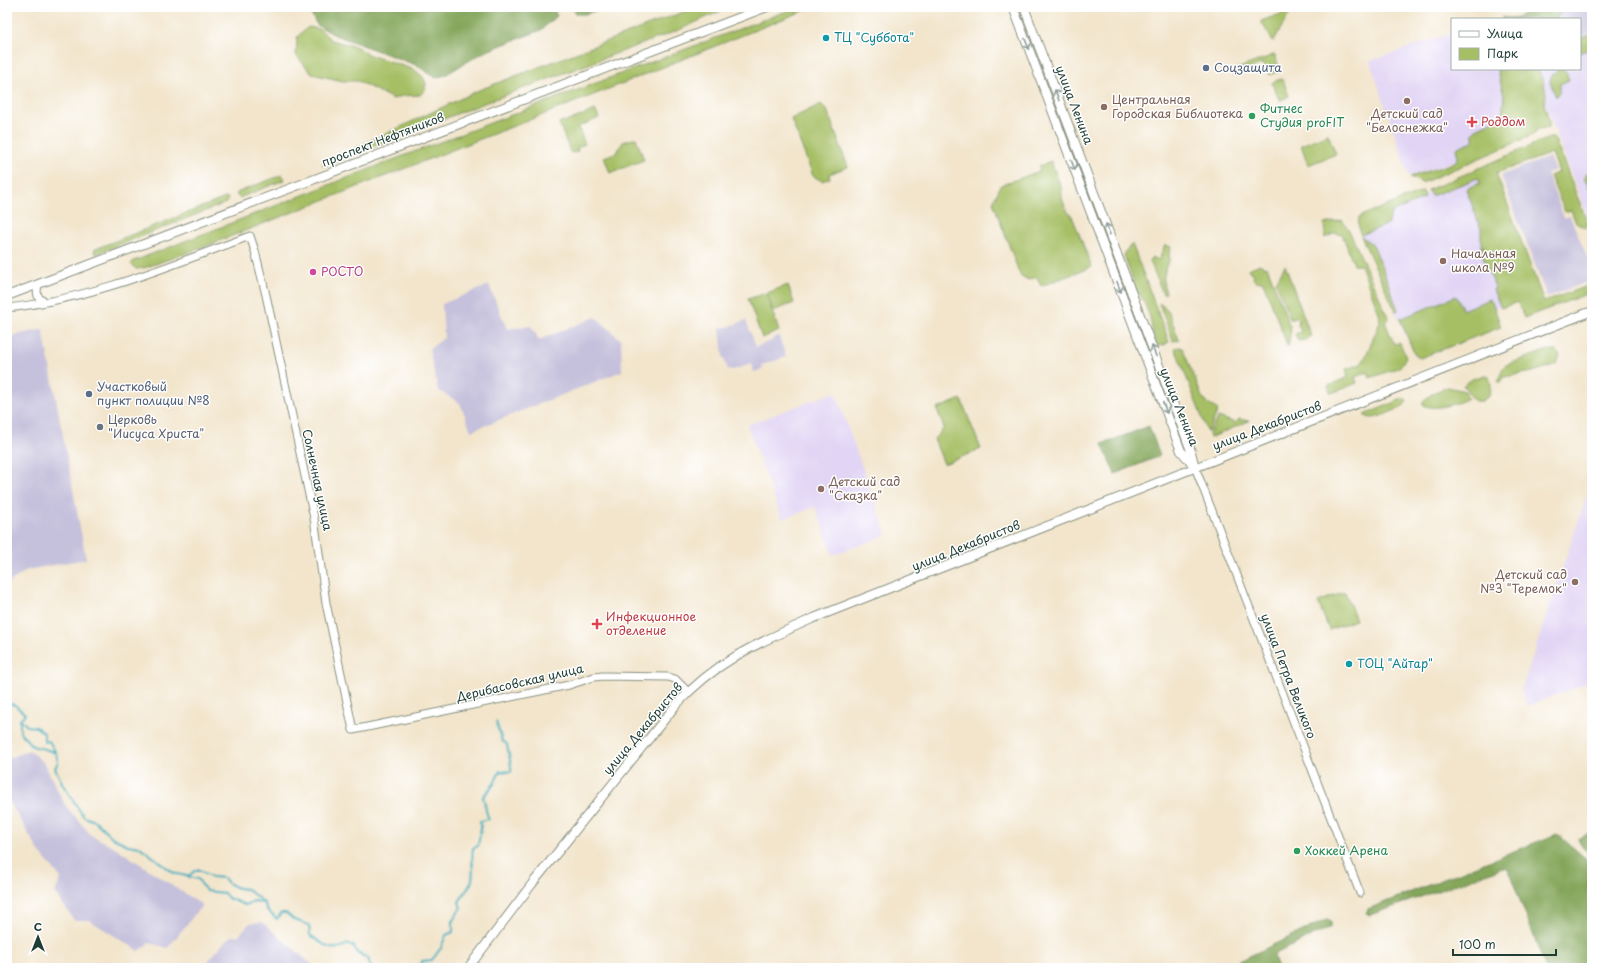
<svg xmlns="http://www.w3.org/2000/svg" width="1599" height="975" font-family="'Playpen Sans',sans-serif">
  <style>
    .built { fill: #e1d4f4 }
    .industrial { fill: #c5c0db }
    .green { fill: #a6bf65; stroke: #627e4c }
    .forest { fill: #84a65a; stroke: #527247 }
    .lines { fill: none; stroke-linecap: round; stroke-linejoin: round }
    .stream { stroke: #40adbf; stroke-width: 2 }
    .tertiary-casing { stroke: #889180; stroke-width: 9 }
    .secondary-casing { stroke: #889180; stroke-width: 10 }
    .tertiary { stroke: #fff; stroke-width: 7 }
    .secondary { stroke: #fff; stroke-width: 8 }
    .oneway { stroke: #8f9e9a }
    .culture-dot { fill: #0f9aa8; stroke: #fff; stroke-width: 1.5 }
    .service-dot { fill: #5c6f8a; stroke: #fff; stroke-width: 1.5 }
    .education-dot { fill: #8d6e63; stroke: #fff; stroke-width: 1.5 }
    .leisure-dot { fill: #2e9e5b; stroke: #fff; stroke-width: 1.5 }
    .health-dot { fill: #e0444e; stroke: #fff; stroke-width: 1.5 }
    .hotel-dot { fill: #d1479c; stroke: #fff; stroke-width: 1.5 }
    .worship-dot { fill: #6b7280; stroke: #fff; stroke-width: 1.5 }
    .labels { text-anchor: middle; stroke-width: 3; stroke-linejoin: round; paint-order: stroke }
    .culture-label { font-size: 12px; fill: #0d838f; stroke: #fff; text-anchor: start }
    .service-label { font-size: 12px; fill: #4e5e75; stroke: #fff; text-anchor: start }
    .education-label { font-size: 12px; fill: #785e54; stroke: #fff; text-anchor: start }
    .street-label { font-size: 12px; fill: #1f3d34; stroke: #fff }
    .leisure-label { font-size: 12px; fill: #27864d; stroke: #fff; text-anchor: start }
    .health-label { font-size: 12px; fill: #be3a42; stroke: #fff; text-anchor: start }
    .hotel-label { font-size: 12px; fill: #b23c85; stroke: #fff; text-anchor: start }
    .worship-label { font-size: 12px; fill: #5b616d; stroke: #fff; text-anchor: start }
  </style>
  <rect width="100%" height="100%" fill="#fff"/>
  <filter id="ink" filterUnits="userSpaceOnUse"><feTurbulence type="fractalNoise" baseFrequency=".025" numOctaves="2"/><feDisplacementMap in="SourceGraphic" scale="8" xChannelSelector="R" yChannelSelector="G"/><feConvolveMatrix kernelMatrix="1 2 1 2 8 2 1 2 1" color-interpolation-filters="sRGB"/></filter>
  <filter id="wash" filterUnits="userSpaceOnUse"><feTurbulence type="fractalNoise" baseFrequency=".012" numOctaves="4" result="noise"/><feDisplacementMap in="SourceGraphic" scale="16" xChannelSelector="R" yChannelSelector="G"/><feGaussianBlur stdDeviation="0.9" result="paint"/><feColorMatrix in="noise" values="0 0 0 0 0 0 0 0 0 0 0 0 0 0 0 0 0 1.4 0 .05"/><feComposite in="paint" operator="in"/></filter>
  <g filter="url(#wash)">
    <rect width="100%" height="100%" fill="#f2e5cc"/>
    <path class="built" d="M1452,33v36h49l12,31 -19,45 -45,18 -40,13 -39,-115z
      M1592,33v195l-47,-124 -10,-35h45v-32z
      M1478,173l50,122 -35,14 6,15 -84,32 -57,-129 3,-8z
      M835,392l52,143 -54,20 -18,-48 -33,12 -35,-94z
      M1591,484h1v197l-64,25 -7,-15z"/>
    <path class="industrial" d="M1564,7h28v25l-12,5v-18h-22z
      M1550,157l5,13 -8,3 17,45 6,-2 16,39 6,5v20l-45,17 -46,-122z
      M489,285l18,44 24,-3 8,14 57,-23 25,23 1,31 -151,60 -11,-28 -22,-13 -9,-41 15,-11 -2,-34z
      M746,320l10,27 17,-7v-2l6,-2 7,21 -24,8 1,4 -9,3 -3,-8 -18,6h-5l-5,-14 -3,-29h8z
      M43,329l43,230 -59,11 -20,14v-247z
      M29,750l15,13 21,42 27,31 21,10 89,59 -34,43 -19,-5 -10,8 -50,-31h-15l-19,-27 6,-15 -21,-25 -33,-55v-39z
      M262,922l54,46h-114l27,-31 10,-2 11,-12z"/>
    <path class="green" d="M696,7h34c-17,7 -33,15 -51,23l-192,72 -163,64 -2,-2 157,-74z
      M797,7h16l-212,85 -400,156 -57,20 -8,1 -5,-5 3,-3 269,-105z
      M1292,10l-2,3 -17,29 -12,-21z
      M308,27l12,2 11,11 26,7 10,7 48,16 8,7 3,6 -1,7 -5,5 -18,1 -9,3 -35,-18h-15l-31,-7 -16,-19 1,-18z
      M1592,34v14l-12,5v-14z
      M1273,55h2l5,16 -11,4 -6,-12 -30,13 -2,-4 1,-1z
      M1497,69h41c5,12 11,23 6,35l5,17v7l-11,1 -5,6 -111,48 -12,-6 41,-13 6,-4 1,-4 -2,-6 2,-3 15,-6v-8l3,-4 26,-12 2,-21z
      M1558,69c8,0 9,5 11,11l-9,4v6l-4,7 -6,-15 1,-6z
      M1281,79l2,1 6,16 -8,4 -2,-1 -7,-15 1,-2z
      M821,104l6,6 21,57 -19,7 1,4 -8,3 -9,-5 -22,-57z
      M595,110l4,8 -21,9 7,17 -8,4 1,3 -5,2 -3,-1 -11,-29 4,-2 3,1z
      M1328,134l8,20 -28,11 -7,-20z
      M636,138l8,22 -34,13 -6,-16 13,-5 6,-10z
      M1549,138h4l3,4 32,82 -3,4 -9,-5 -5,-13 -6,2 -15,-36 9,-4 -7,-19 -56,20 48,129 48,-18v8l-68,26 -6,-16 -17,6 -8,-18 2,-3 -13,-33v-6l3,-2 -4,2v-19l-15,-40 14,-6 -2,-5 -47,18 -3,-6z
      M1051,161l11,29c-2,7 4,22 10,26l20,51 -51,19 -4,-9 -9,3 -8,-5 -27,-73 8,-17 39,-14 -1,-5z
      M1592,170v24l-8,-16 1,-4z
      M282,175l2,5 -45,18 -2,-2v-3l4,-2z
      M1421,192h2l2,6 -32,14 -2,1 -2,11 -28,11c-3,-6 -3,-11 -2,-17l4,-3z
      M225,198h3v4l-132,52 -2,-2 1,-3z
      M1342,220l7,10 40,89 -4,3 9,22 6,-1 6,14 -6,10 -30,11 -2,-6 -13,5 2,6 -25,10 -2,-1 -2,-6 20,-9 -2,-8 15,-5 4,-6 15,-36 -1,-9 -18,-48h-7l-12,-31 -7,-1 -10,5 -1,-14z
      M1361,236l13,10 24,64 -2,2z
      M1132,244l36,95 1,3 -5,3 -5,1 -3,-2 -3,-10 -3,-17 -7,-17 -6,-8 -13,-36 2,-6z
      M1165,245l6,2 -2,7 1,5 -4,7 -3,15 3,12 -3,1 -13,-33 2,-4 7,3z
      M1260,264l4,3 3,-1 24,63 -3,18 -25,-65 -8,-1 -2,-3 1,-4 -5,-3 -1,-2z
      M1285,265l26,71 -5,4 -8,1 -3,-7 6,-2 -3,-7 1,-7 -1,-1 -6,2h-2l-14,-37z
      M788,285l6,18 -21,8 -6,-18z
      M766,293l13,38 -17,7 -14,-39z
      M1456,296l5,9 1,5 28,-11 2,2 9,26 -81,31 -6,-5 -14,-34z
      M1159,303l9,7 11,30 -6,1z
      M1180,347l3,2 19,48 6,7 10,6 -10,23 -33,-85z
      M1548,350h7l5,5 -3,9 -24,8 -29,5 -5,6 -1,-2 5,-13 3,-3z
      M1487,376l2,1 2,8 -1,10 -8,6h-7l-7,-9 -1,-4 -4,-2c5,-7 15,-10 24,-10z
      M1448,387l17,4 3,7c-9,6 -34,13 -45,7v-4c8,-7 15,-11 25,-14z
      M961,399l20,50 -37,15 -10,-25 10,-11 -7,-19z
      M1402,399h4l1,2 -4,6 -4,2c-11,3 -26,14 -35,6z
      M1218,417l18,6 3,-4 10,2 -39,17 -1,-3z
      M1345,592l11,28 -27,10 -11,-28z"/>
    <path class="forest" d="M307,7h202l2,3h11l9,-3h22l4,9 -16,14 -57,22 -39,23 -9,3 -20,-13 -81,-30 -18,-10z
      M572,7h35l-22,7h-9z
      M1530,7h33l-6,12h-54l-2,-2c12,2 22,1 29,-10z
      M1149,426l11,30 -45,18 -13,-30z
      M1557,834l32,27 -1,54 4,23v30h-46l-38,-99 -6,-1 -132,47 -4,-2 2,-4z
      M1588,834h4v23l-9,-10 -5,-8z
      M1328,919l3,2v6l-56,27 -1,4 4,10h-48l11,-8z"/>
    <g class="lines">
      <path class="stream" d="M7,703l8,2 10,9 -5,5v13l12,14 13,3 11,4 2,9 -3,6 8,17 21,32 11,4 18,17 15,7 12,2 34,26 24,6 8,12 18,2 4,5 17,7 9,-4 10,2 3,7 10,9 4,-6h5l8,7 15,5 1,10c15,10 20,19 38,9l6,2 3,7 11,5 3,10
        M21,720l6,6 9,1 8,6v9l5,-1 7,12
        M188,876l10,-7 14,8 12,1c5,8 13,11 23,11l16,13
        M421,968l1,-7 10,-1 9,-12 5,-13 7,-3v-12l8,-12 -2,-6c3,-6 12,-16 13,-22 2,-11 -1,-21 1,-32l5,-2 3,-18 -1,-7 9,-2c-4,-7 -3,-14 -6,-22l11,-13 6,-13 11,1c1,-9 -3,-18 -4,-28l-5,-3 -6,-19"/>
    </g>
  </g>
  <g filter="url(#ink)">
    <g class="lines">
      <g class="tertiary-casing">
        <path id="tertiary" d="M38,284c-2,10 -1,15 8,18
          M7,308c85,-9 164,-43 243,-72l5,15 11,44 48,223 12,85 27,127 216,-45 25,-8 9,-1 65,1 7,2 13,13
          M1195,467l165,426"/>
      </g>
      <g class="secondary-casing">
        <path id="secondary" d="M1013,7l168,444 14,16
          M1024,7l166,441 4,16
          M7,296l760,-289
          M468,968l64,-84 144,-179c41,-45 84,-63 138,-87l778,-307"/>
      </g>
      <use href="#tertiary" class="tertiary"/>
      <use href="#secondary" class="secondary"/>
    </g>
    <defs><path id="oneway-shaft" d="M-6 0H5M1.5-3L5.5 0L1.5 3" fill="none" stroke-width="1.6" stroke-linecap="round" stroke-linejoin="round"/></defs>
    <g class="oneway">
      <use href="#oneway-shaft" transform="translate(1027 44) rotate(69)"/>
      <use href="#oneway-shaft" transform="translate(1057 95) rotate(-110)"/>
      <use href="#oneway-shaft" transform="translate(1073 165) rotate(70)"/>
      <use href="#oneway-shaft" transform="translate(1108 229) rotate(-110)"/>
      <use href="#oneway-shaft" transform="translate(1119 287) rotate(69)"/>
      <use href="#oneway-shaft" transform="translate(1154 351) rotate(-111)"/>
      <use href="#oneway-shaft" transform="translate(1165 408) rotate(69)"/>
    </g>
  </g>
  <g class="culture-dot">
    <circle cx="826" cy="38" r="4"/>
    <circle cx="1349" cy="664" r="4"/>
  </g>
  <g class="service-dot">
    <circle cx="1206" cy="68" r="4"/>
    <circle cx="89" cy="394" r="4"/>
  </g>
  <g class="education-dot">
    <circle cx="1407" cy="101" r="4"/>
    <circle cx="1104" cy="107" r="4"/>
    <circle cx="1443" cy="261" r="4"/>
    <circle cx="821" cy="489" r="4"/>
    <circle cx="1575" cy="582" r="4"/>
  </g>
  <g class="leisure-dot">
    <circle cx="1252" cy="116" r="4"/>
    <circle cx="1297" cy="851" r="4"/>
  </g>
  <g class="health-dot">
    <path d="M1470 116h4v4h4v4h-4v4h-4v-4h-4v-4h4z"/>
    <path d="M595 618h4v4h4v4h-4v4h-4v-4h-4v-4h4z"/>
  </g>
  <circle class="hotel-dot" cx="313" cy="272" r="4"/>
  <circle class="worship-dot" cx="100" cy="427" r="4"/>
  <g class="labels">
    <g class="culture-label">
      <text x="834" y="42">ТЦ "Суббота"</text>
      <text x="1357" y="668">ТОЦ "Айтар"</text>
    </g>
    <g class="service-label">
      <text x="1214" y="72">Соцзащита</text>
      <text x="97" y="391">Участковый<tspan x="97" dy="14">пункт полиции №8</tspan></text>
    </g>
    <g class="education-label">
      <text x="1112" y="104">Центральная<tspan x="1112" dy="14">Городская Библиотека</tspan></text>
      <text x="1407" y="118" text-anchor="middle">Детский сад<tspan x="1407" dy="14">"Белоснежка"</tspan></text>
      <text x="1451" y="258">Начальная<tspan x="1451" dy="14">школа №9</tspan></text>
      <text x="829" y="486">Детский сад<tspan x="829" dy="14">"Сказка"</tspan></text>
      <text x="1567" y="579" text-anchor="end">Детский сад<tspan x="1567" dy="14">№3 "Теремок"</tspan></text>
    </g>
    <g class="street-label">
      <text transform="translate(1074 105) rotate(69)" y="4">улица Ленина</text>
      <text transform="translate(383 140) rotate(-21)" y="4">проспект Нефтяников</text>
      <text transform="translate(1179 407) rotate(68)" y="4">улица Ленина</text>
      <text transform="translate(1267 426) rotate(-21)" y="4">улица Декабристов</text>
      <text transform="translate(317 480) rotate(78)" y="4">Солнечная улица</text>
      <text transform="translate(966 546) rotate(-22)" y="4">улица Декабристов</text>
      <text transform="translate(1288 676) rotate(69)" y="4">улица Петра Великого</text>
      <text transform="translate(520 683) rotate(-13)" y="4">Дерибасовская улица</text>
      <text transform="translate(643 729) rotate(-50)" y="4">улица Декабристов</text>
    </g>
    <g class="leisure-label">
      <text x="1260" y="113">Фитнес<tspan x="1260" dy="14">Студия proFIT</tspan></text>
      <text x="1305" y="855">Хоккей Арена</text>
    </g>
    <g class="health-label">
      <text x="1481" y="126">Роддом</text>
      <text x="606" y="621">Инфекционное<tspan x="606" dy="14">отделение</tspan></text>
    </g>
    <g class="hotel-label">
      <text x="321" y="276">РОСТО</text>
    </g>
    <g class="worship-label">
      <text x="108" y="424">Церковь<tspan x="108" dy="14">"Иисуса Христа"</tspan></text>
    </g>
  </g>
  <rect width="1599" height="975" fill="none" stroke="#fff" stroke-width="24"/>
  <rect x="1451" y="18" width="130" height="52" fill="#ffffff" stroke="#a5b1ae"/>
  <rect x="1459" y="31" width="20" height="6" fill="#ffffff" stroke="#a5b1ae"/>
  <text x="1487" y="38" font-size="12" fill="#1f3d34">Улица</text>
  <rect x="1459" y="48" width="20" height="12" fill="#a6bf65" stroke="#a5b1ae"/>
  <text x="1487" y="58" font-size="12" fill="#1f3d34">Парк</text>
  <g transform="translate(38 937)" stroke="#ffffff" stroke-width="3" paint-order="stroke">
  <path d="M0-3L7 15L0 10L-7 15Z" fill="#1f3d34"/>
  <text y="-6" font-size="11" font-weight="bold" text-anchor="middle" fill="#1f3d34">С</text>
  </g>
  <path d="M1453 949v6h103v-6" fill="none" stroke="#1f3d34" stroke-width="2"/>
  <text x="1459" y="949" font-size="12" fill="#1f3d34" stroke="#ffffff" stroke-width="3" paint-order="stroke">100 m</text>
</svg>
